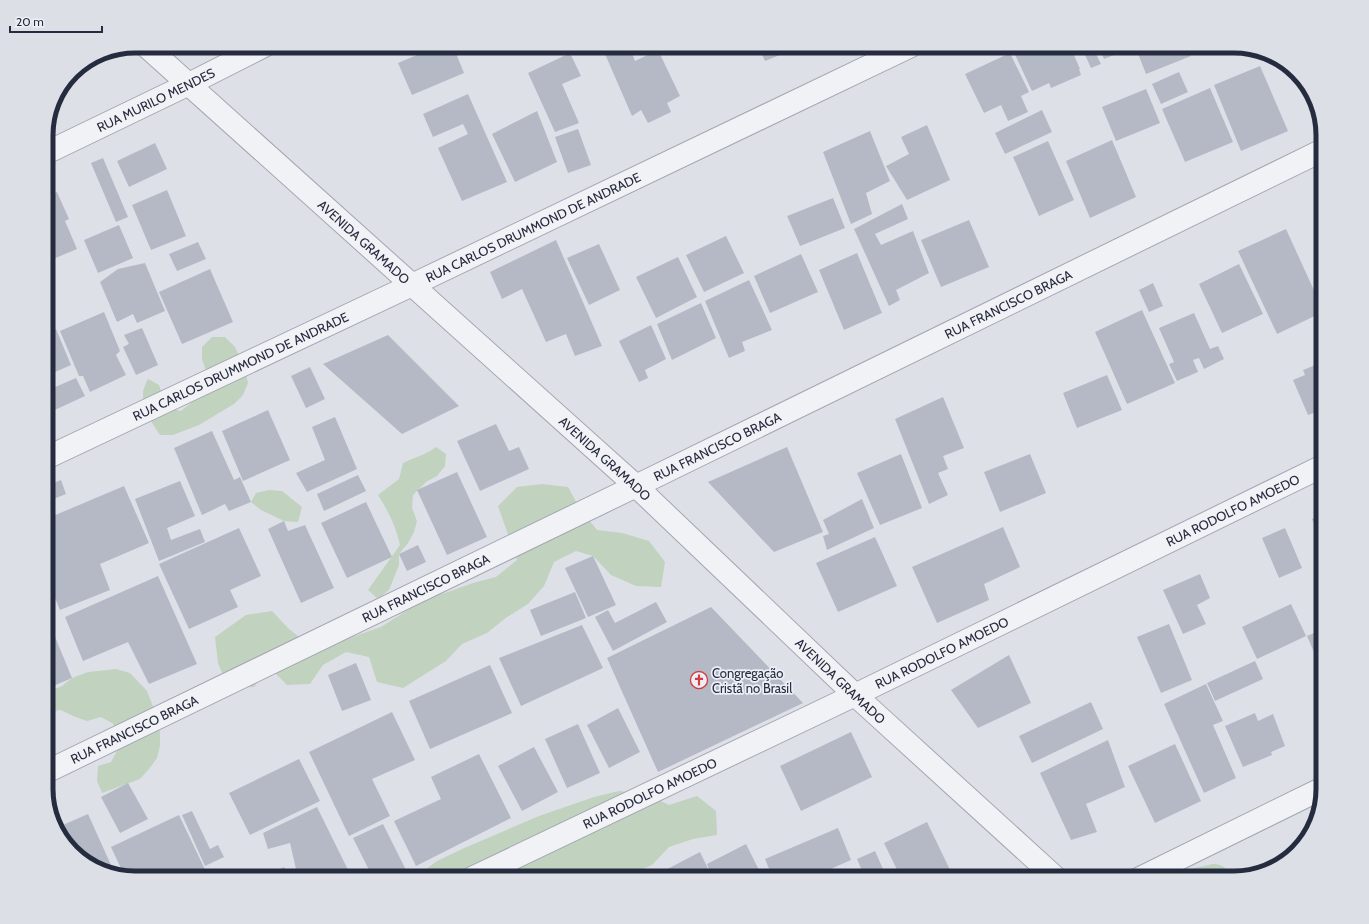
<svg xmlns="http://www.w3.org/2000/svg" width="1369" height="924" font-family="Cabin,sans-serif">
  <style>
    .green { fill: #c1d2bf }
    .building { fill: #b5b9c5 }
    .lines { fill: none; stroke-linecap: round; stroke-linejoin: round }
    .minor-casing { stroke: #a3a6b2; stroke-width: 24 }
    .tertiary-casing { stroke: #a3a6b2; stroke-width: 24 }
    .minor { stroke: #f1f2f6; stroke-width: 22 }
    .tertiary { stroke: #f1f2f6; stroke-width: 22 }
    .labels { text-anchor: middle; stroke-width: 3.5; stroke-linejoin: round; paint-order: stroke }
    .street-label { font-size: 13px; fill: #262c3f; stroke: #edeff6 }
    .poi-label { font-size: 13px; fill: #262c3f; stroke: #edeff6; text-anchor: start }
    .rim { fill: none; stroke: #262c3f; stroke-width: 5 }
  </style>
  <rect width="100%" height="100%" fill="#dee0e8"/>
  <path class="green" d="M212,337h13l10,10 10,23 3,13 -5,12 -9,9 -35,21 -26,10h-13c-8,-12 -18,-26 -17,-41 0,-5 3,-11 5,-15l11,6 4,12 5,11 13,3 21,-17 5,-20 -5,-15v-12z
    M436,447l10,7 -1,12 -8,10 -11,6 -13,13 -1,13 5,13 -3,11 -6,11 -9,11v11l-10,25 -11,9 -10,-9 32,-45c-4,-19 -12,-34 -22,-50l21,-16 4,-16c12,-6 23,-8 33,-16z
    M542,484l26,3 12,22 17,21 25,3 27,8 16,21 -4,25 -25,-1 -25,-11 -18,-19 -17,-5 -22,11 -10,24 -16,18 -21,13 -20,16 -25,11 -16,17 -43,27 -26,-6 -8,-25 -23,-5 -23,13 -13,19 -23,1 -18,-18 -15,20 -26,1 -10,-25 -3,-26 31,-22 26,-4 17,18 19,15h24l49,-17 44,-28 23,-7 25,-9 23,-6 21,-17 -19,-54 19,-19z
    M269,490l13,1 20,16 -4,15 -14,-1 -23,-11 -10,-8 5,-9z
    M116,669l14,4 17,18 10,26 3,16v13l-3,12 -8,11 -9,10 -38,14 -5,-12 1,-15 13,-4 7,-13 2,-16 -8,-10 -11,-6 -14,4 -14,-5 -12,-6 -12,2 -3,8v-27l16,-7 10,-8 16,-6z
    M619,791l27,3 23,11 28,-9 19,15 1,24 -24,4 -24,8 -17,18 -23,10 -15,3h-200l23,-17 25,-12 77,-33 55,-19z
    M1213,864c10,0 15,5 18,14h-83z"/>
  <path class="building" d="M438,46h15l11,27 -52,22 -14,-32z
    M621,46h8l6,15 23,-11 22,46 -13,7 4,9 -23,11 -7,-13 -9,6 -27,-62z
    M758,46h44l-37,15z
    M1011,46h59l10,23h-1l2,6 -30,13 -2,-5 -17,8z
    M1081,46h50v2l-27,11 -3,-7 -5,2 5,10 -10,4z
    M1135,46h52l4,10 -45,18z
    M570,53l11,23 -19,8 17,39 -24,9 -27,-59z
    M1010,53l19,39 -8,4 7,16 -20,9 -7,-16 -17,8 -19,-39z
    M1260,66l28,65 -47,20 -27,-66z
    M1179,72l9,20 -27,12 -9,-20z
    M1210,88l23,54 -48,20 -23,-53z
    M1146,89l14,34 -44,18 -14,-34z
    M58,92l5,8 -11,5 1,-4z
    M468,94l39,88 -45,19 -24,-53 30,-14 -5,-10 -30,13 -10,-23z
    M1042,110l10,22 -47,22 -10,-21z
    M537,111l20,51 -42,20 -23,-48z
    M927,125l23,55 -43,20 -21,-34 23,-12 -8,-17z
    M578,129l13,36 -23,8 -13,-36z
    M870,131l20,50 -24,12 6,21 -21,10 -28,-72z
    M1112,140l24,57 -46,21 -24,-57z
    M1048,141l26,59 -35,16 -26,-59z
    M155,143l12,26 -38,18 -12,-26z
    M103,158l25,59 -12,5 -25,-59z
    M167,190l19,46 -35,14 -19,-45z
    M57,192l12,27 -4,2 12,28 -31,13v-65z
    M833,198l12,30 -45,18 -13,-30z
    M902,204l6,15 -33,15 6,11 32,-14 16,42 -33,17 4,10 -11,6 -35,-77z
    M969,220l20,47 -48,20 -20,-47z
    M119,225l14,33 -35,15 -14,-33z
    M1286,229l37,81v2l-46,22 -39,-83z
    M726,236l18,37 -40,19 -18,-37z
    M556,240l46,106 -27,10 -9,-22 -20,8 -24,-53 -20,10 -12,-27z
    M198,242l8,17 -29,12 -8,-17z
    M599,244l21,46 -31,15 -22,-47z
    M857,253l25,60 -38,17 -25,-60z
    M801,254l17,38 -48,21 -16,-37z
    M678,257l19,40 -41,21 -20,-41z
    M145,263l20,48 -28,12 -4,-9 -16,8 -17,-40 18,-13z
    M1239,264l24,50 -41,19 -23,-49z
    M210,269l23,53 -51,22 -23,-52z
    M749,280l23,50 -30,12 3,9 -16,7 -24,-57z
    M1153,283l10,23 -14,6 -10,-22z
    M701,303l15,35 -44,22 -15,-36z
    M1142,310l33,73 -48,21 -32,-72z
    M104,312l16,39 -4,4 10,20 -36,17 -7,-16h-4l-19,-45z
    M1194,313l16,36 8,-3 6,13 -20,10 -5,-11 -6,2 5,12 -21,9 -8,-17 5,-2 -15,-34z
    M651,325l15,34 -21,11 3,8 -9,4 -20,-41z
    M142,328l16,37 -22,10 -13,-28 6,-3 -5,-9z
    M56,329l15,36 -25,11v-43z
    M388,335l71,71 -57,28 -79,-70z
    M1323,362v51l-2,1 -2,-3 -11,4 -15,-35 12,-5 -2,-5z
    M310,367l15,32 -19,9 -15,-32z
    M1107,375l15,35 -45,18 -14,-35z
    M76,378l9,18 -39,18v-23z
    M943,397l21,51 -21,8 5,13 -10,4 10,22 -19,9 -34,-85z
    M268,410l22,50 -47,21 -21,-50z
    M335,417l22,52 -50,23 -11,-19 29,-13 -13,-33z
    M496,424l13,27 10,-4 10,22 -49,22 -23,-50z
    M212,431l22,49 6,-3 11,25 -22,9 -4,-7 -23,11 -28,-67z
    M787,447l36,85 -49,20 -66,-70z
    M901,454l21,54 -42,17 -23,-52z
    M1030,454l16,39 -46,19 -16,-40z
    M457,472l30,65 -40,18 -30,-65z
    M358,475l8,16 -42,20 -7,-17z
    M61,480l5,14 -20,8v-16z
    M180,481l15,35 -28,12 4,12 29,-11 5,13 -46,19 -24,-62z
    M124,486l25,57 -49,21 10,26 -50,20 -14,-33v-58z
    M862,499l12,29 -47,22 -4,-14 6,-2 -6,-14z
    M366,502l26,55 -45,21 -26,-55z
    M1323,514v31l-11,-26z
    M284,521l4,10 17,-6 29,63 -33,15 -33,-74z
    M1003,527l17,40 -36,17 5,16 -52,23 -25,-56z
    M239,528l22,48 -31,14 8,17 -49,22 -30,-65z
    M1285,528l17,40 -23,10 -17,-40z
    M875,537l22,49 -59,26 -22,-49z
    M418,545l8,17 -19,9 -8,-17z
    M593,556l23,49 -28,12 -23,-49z
    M1200,574l10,24 -13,7 9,19 -23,10 -20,-44z
    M158,576l39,88 -48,20 -21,-42 -45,19 -18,-44z
    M575,592l11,26 -45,18 -11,-26z
    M656,602l11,20 -54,29 -18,-34 13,-7 7,13z
    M1291,604l15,32 -49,23 -15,-32z
    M711,607l92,96 -145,69 -51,-114z
    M46,615l26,63 -26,11z
    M1169,624l23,56 -31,13 -24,-56z
    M582,625l21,43 -82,38 -22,-48z
    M1323,629v44l-16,-37z
    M1009,655l22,48 -53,25 -27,-38z
    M1255,661l8,18 -48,22 -8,-18z
    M356,663l15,37 -29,11 -14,-36z
    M490,665l22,48 -82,36 -21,-48z
    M1206,684l17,37 -10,4 23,53 -32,15 -40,-89z
    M1091,702l12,27 -71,34 -13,-27z
    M618,708l22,44 -31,16 -22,-43z
    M392,712l23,48 -43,19 18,37 -41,20 -40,-84z
    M1255,713l3,8 15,-7 12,32 -14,6 1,3 -29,12 -18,-41z
    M578,724l22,49 -33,15 -22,-49z
    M851,732l21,45 -71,34 -21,-45z
    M1108,740l17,47 -39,17 11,28 -26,8 -31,-67z
    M1175,744l26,57 -46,22 -27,-57z
    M534,747l24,45 -36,19 -24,-45z
    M479,754l32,64 -95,48 -22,-45 47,-22 -10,-22z
    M299,759l21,42 -70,34 -21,-42z
    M128,783l20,36 -28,14 -19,-36z
    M317,807l35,71h-52l-4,-9 -6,-26 -22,6 -5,-16z
    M192,811l18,38 8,-4 6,12 -19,9 -23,-51z
    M88,814l23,51 -7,4 -19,-6 -27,-30 -2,-5z
    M179,815l30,63h-74l-11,-3 -13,-28z
    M927,822l25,52 -7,4h-44l-17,-35z
    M383,824l23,46 -16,8h-17l-20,-40z
    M838,828l13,32 -41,18h-37l-8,-19z
    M746,844l17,34h-113l50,-26 12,25 -5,-13z
    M875,851l12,27h-22l-8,-19z
    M1284,861l-6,5 -12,3z
    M284,867l6,11h-27z
    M965,874l2,4h-9z"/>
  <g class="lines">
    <g class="minor-casing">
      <g id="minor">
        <path id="s1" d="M46,153l143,-69 75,-38"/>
        <path id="s2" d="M46,458l366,-173 499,-239"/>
        <path id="s3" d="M46,772l590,-286 687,-336"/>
        <path id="s4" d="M472,878l383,-183 468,-229"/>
        <path d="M1140,878l183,-90"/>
      </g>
    </g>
    <g class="tertiary-casing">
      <g id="tertiary">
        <path id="s5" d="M146,46l490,440 219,209 201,183"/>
      </g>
    </g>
    <use href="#minor" class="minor"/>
    <use href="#tertiary" class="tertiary"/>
  </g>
  <defs>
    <g id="church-ring" transform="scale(0.9)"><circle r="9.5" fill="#edeff6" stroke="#d33d3e" stroke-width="1.5"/><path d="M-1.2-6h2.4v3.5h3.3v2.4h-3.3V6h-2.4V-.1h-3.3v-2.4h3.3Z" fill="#d33d3e"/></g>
  </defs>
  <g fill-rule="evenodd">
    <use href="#church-ring" x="699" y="680"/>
  </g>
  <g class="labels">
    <g class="street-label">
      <text dy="5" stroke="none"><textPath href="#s1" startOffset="122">RUA MURILO MENDES</textPath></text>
      <text dy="5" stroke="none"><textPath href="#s2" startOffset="539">RUA CARLOS DRUMMOND DE ANDRADE</textPath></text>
      <text dy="5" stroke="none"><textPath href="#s5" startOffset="293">AVENIDA GRAMADO</textPath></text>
      <text dy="5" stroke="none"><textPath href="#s3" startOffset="1070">RUA FRANCISCO BRAGA</textPath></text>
      <text dy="5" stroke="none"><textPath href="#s2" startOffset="215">RUA CARLOS DRUMMOND DE ANDRADE</textPath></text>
      <text dy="5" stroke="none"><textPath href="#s3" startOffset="746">RUA FRANCISCO BRAGA</textPath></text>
      <text dy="5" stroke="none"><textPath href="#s5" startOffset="617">AVENIDA GRAMADO</textPath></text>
      <text dy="5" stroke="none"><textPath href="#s4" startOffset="845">RUA RODOLFO AMOEDO</textPath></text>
      <text dy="5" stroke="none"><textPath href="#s3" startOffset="422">RUA FRANCISCO BRAGA</textPath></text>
      <text dy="5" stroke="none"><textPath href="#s4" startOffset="521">RUA RODOLFO AMOEDO</textPath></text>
      <text dy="5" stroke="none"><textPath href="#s5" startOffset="941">AVENIDA GRAMADO</textPath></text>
      <text dy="5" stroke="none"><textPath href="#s3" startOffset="98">RUA FRANCISCO BRAGA</textPath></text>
      <text dy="5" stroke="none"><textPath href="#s4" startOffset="197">RUA RODOLFO AMOEDO</textPath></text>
    </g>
    <g class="poi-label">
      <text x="712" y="678">Congregação<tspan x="712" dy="15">Cristã no Brasil</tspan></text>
    </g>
  </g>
  <path d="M0 0H1369V924H0ZM135 53H1234A82 82 0 0 1 1316 135V789A82 82 0 0 1 1234 871H135A82 82 0 0 1 53 789V135A82 82 0 0 1 135 53Z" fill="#dddfe7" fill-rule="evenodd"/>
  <path class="rim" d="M135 53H1234A82 82 0 0 1 1316 135V789A82 82 0 0 1 1234 871H135A82 82 0 0 1 53 789V135A82 82 0 0 1 135 53Z"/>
  <path d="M10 26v6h92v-6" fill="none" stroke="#262c3f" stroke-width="2"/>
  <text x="16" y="26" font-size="12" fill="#262c3f" stroke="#edeff6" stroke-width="3" paint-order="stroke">20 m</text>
</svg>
